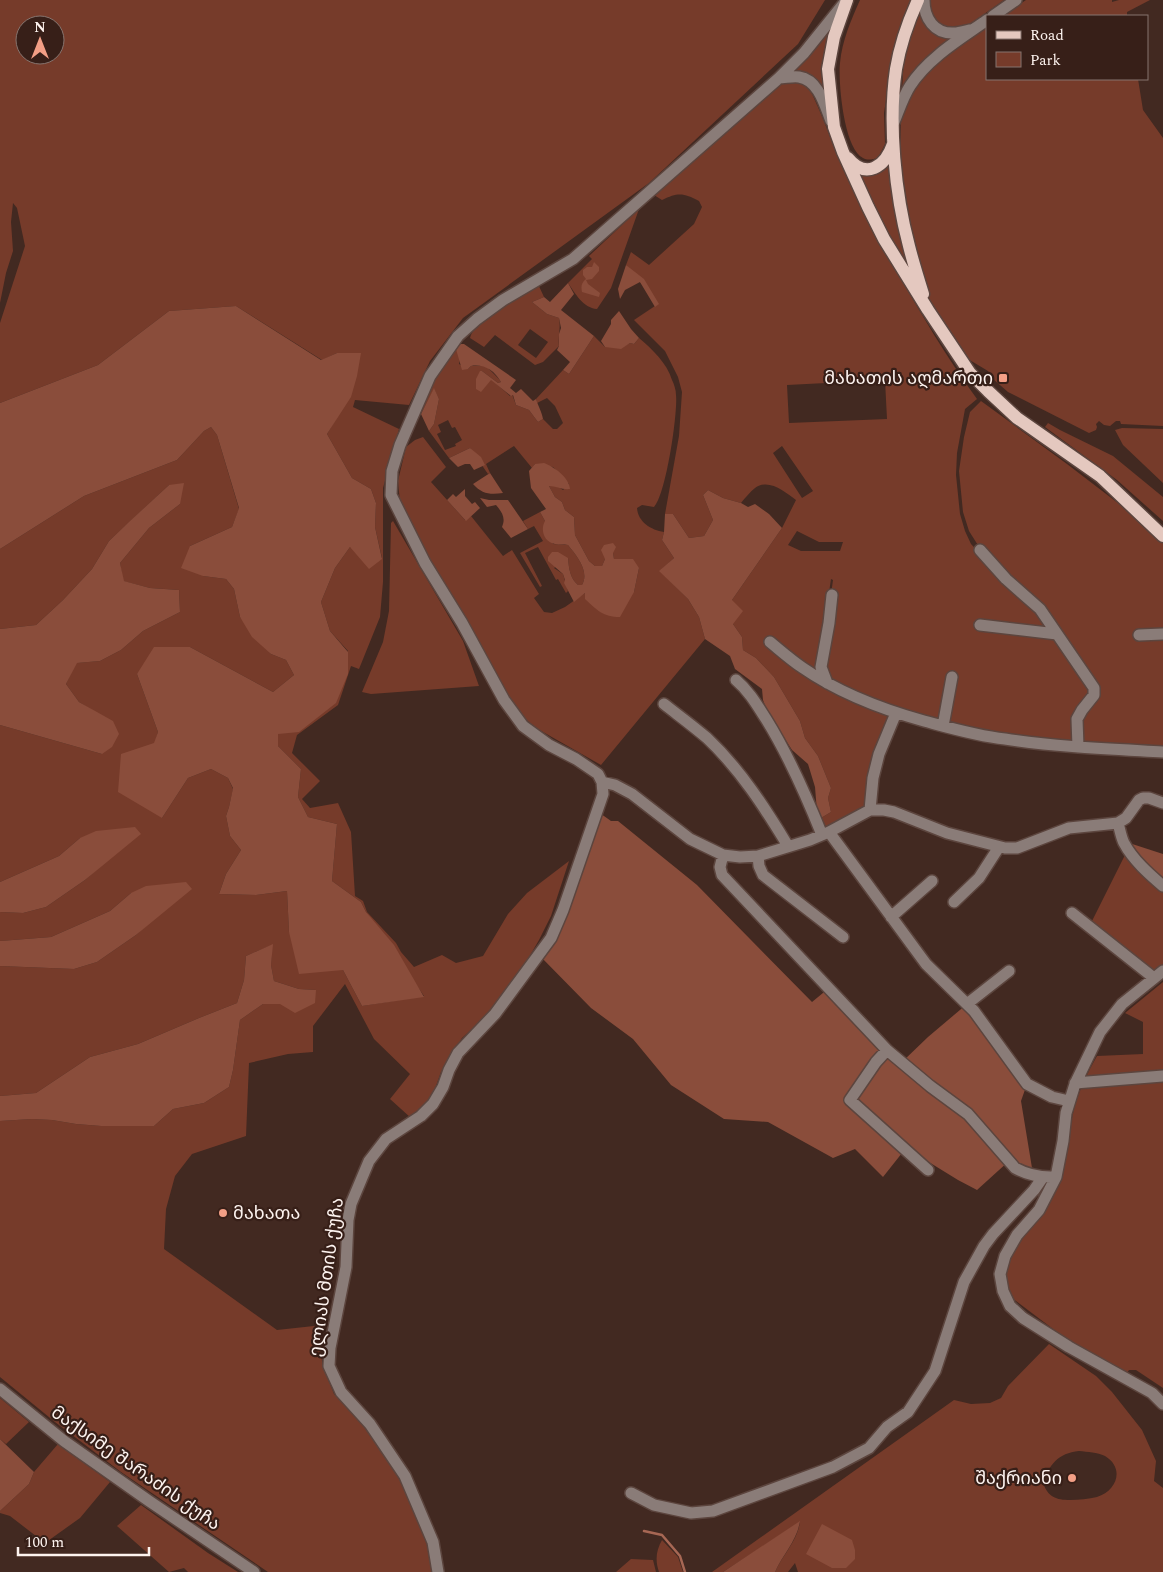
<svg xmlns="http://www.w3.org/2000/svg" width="1163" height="1572" font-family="Spectral,'Noto Sans Georgian',serif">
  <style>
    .green { fill: #763b2a; fill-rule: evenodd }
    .forest { fill: #8a4d3b }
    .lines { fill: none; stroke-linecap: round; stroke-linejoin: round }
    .stream { stroke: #a76754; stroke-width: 2.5 }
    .minor-casing { stroke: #5c453e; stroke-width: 14 }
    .major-casing { stroke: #5c453e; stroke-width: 15 }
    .minor { stroke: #8a7c78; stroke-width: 11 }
    .major { stroke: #e4c8bf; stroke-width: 12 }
    .poi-dot { fill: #f39f86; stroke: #371f18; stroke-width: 2 }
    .labels { text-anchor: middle; stroke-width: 4.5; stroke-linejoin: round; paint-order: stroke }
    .poi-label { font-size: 18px; fill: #fdf3ef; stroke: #371f18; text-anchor: end }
    .street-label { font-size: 18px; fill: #fdf3ef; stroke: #371f18 }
  </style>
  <rect width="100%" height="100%" fill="#422921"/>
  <path class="green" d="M0,0h825l-27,44 -149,139 -186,135 -33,43 -21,44 -54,-5 -2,7 46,22 -16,59v94l-3,35 -21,52 -8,-3 -13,39 -41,30 -5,18 28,28 -18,18 8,9 28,-5 13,29 4,64 8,5 4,11 29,31 5,9 13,15 28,-12 14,8 27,-7 25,-42 19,-21 42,-32 -18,55 -12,24 -25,43 -32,37 -20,18 -21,34 -9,25 -10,11 -11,10 -21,-19 20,-25 -36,-35 -29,-55 -32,42v26l-25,2 -39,9 -3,73 -54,18 -17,22 -9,33 -2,40 113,81 46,-5 -3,25 3,16 11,28 31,31 15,19 22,40 8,12 18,44 5,32h-165l-147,-100 -66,-50 -55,-45v-256l32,-2 20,1 24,4 25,2h53l19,-17 31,-6 25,-16 4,-17 7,-50 23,-16h17l36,-14 -17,-1 -25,-8 -3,-16 1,-20 -26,11 -2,24 -7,23 -38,15 -61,26 -48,13 -54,36 -36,3v-130l74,3 23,-7 39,-27 16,-15 -21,-27 -21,18 -59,26 -51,4v-29l23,1 23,-6 39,-27 17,-15 -22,-27 -21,18 -59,26v-157l102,29 -10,-44 -13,-8 -13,-18 10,-21 24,-2 21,-11 22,-19 37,-19 -1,-22 -29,-2 -27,-7 -3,-18 29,-35 31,-24 -11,-19 -60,56 -17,28 -29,31 -27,25 -36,4v-80l84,-53 93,-36 27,-29 7,-4 6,8 22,74 -7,18 -42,19 13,30 23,3 8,10 6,28 31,37 15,6 8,15 -21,17 -83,-45 -53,27 21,58 -3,11 7,75 26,-40 23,-9 17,9 5,11 -4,18 -3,9 4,20 11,14 -15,24 -7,20 37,1 31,-4 2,41 54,38 19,36 62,-10 -58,-84 -5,-10 -29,-21 5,-57 -29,-7 -10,-20 3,-28 -23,-23v-13l70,-82 -18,-20 -9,-29 14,-34 15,-21 32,11 -7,-31 1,-24 -5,-14 -19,-11 -25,-44 9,-15 1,-66 -15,7 -86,-54 -67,5 -71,54 -98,38v-80l25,-77 -8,-38 -4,-5 -2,19 2,29 -7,22 -6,30zM25,25h30v30h-30z
    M860,0h51l-13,35 -8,38 -6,40 1,31 -7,14c-5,1 -10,3 -15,0 -19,-9 -25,-75 -23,-95 2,-22 11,-43 20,-63z
    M926,0h78l-34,24 -15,5h-12l-10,-8z
    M1026,0h86v2l7,-2h31l-23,12v4h-125z
    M918,11c14,27 17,25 46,24l-62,57 2,-37z
    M840,13l-14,85c-12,-18 -13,-29 -38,-25z
    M987,26v53h151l5,31 20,28v288l-42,-2 -1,-3h-4l-6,5 -6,-1 -5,-4 -3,3 1,3 -1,3 -7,3 -81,-41 -15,-13 -5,-8 -20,-12 -28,-35 -17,-40 -13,-38 -10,-84 1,-45 10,-31 28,-27z
    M783,82h17l7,2c16,30 25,61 39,91 15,32 33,64 50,95 25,44 51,88 81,129l-12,10 -8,44 -1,22 4,39 5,17 6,13 27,29 33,25 -33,-36 -17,-12 -12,-19 -6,-19 -4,-41 5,-34 6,-25 11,-11 86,63 60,46 36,33v209l-109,-7 -158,-32 -17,41 -9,56 -41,22 -8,-14 10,-6 -3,-14 3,-10 -13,-32 -13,-18 -5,-17 -26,-44 -18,-19 -13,-8 -1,-13 -9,-13 -1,-24 50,-72 14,-28c-11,-8 -27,-22 -41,-12 -5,4 -10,10 -14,15l-18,-5 -15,-8 -5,5 10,25 -9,16 -15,2 -16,-24h-8l14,-78 3,-44 -4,-15 -13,-26 -31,-31 24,-16 -32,-39 5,-13 18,13 45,-41 8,-17 -3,-6c-15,-8 -21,-9 -37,-1l-8,-5 124,-111zM885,380l2,39 -98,4 -2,-38zM782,446l31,45 -11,7 -29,-45zM797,531l22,11h24l-3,9h-39l-13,-6zM831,579l2,1 -12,87 5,15 -8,-16z
    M892,162l20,114 -21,-36 -34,-68c14,2 26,3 35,-10z
    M639,209l-28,79 -14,21c-14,-1 -22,-16 -29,-26l24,-24 -3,-3z
    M538,284l6,13 -12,5 15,12 12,4c2,10 -1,18 0,28l-16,16 -8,3 -40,-30 -11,12 -14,-9c5,-19 51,-43 68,-54zM530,329l18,13 -12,16 -18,-13z
    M594,336l11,11 19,-1 6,-3 4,1 5,-6c13,11 28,25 33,42 2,4 4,10 4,15 2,18 -10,100 -22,112l-12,-2 -5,3c1,14 14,22 27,24l-2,8 12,18 -14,13 28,28 11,18 6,22 -104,126 -65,-37 -14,-12 -18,-24 -99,-177 -5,-13 -2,-21 8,-34 9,-7 8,-3 23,30 -15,15 34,38 6,-4 32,40 9,-6 27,44 -5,4 10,14 8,1 13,-6 20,-14 49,-1 5,-24 -25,-9 -1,-6 -8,6 -3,7h-7l-6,-5 -14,-26 -1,-18 -9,-7 -3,-8 -7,-5 -6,-11h8l6,4 6,-6 -16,-17 -18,-3 -3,4 -18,-22 -28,18 4,9 -2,1 -18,-26 -21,10 -20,-27 5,-7 5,-25 -5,-10 -13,25 7,-20 12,-25 16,-23 4,13 -1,5 9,5 3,-3h15l13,13 2,3 -3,1 -16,-12 -1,20 10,-12 19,17 2,-2 4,11 13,5 9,12 5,-3 10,10h4l6,-6 -8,-17 -8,-8 -10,5 -1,-4 27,-29 6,4zM448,420l4,8 3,-1 7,13 -7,4 1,2 -11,4 -8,-16 4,-2 -3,-7z
    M1048,423l12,7 53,26 50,41v24l-46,-41 -72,-53z
    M1122,428l41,1v54l-40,-38 -8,-15z
    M540,512l5,9 8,23 15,1c8,10 22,26 14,40h-4c-8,-7 -9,-16 -10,-27l-14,10 9,6 5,17 -2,2 -8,-14 -2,1 -18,-33 -13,6 17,33 -2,1 -20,-34 23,-12 -9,-15 -6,3 -5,-8z
    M393,521l70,120 16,45 -108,8 -9,-2 21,-50 6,-31 2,-88z
    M1128,849l35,37v85l-9,7 -65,-51z
    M1163,982v406l-27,-18h-7l-2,3 -62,-35 -53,-40c-22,-42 26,-70 42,-103 13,-27 13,-57 20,-86 5,-18 13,-36 23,-53l46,-2v-32l-18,-9z
    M1049,1344l47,32 16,16 30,38 14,31 -2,20 9,7v84h-365l-3,-9 -7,9h-13c8,-18 22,-30 25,-50l-77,50h-11l242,-172 17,4 19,-1 11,-5 7,-12zM1079,1451c9,1 18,1 26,5 20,12 12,35 -8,41 -8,2 -18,3 -27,3 -14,0 -22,-3 -27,-17 6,-18 15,-30 36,-32z
    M0,1398l29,24 -23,22 -6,-5z
    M58,1444l52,38 -30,36 -35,25 -35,-27 -10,-3v-2l29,-27 5,-12z
    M141,1505l67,48 30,19h-50l-4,-4 -15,4 -52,-46z
    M662,1540l16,17 5,15h-24c-4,-12 -3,-21 3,-32z
    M631,1559l22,1 3,12h-40z"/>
  <path class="forest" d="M594,262l5,5v4l-7,8 -6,1 2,4 12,9 -1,4 -17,-5c-1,-5 -1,-9 4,-13l-3,-4v-5l4,-3h5z
    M626,265l18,14 15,25 -4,3 -15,-25 -15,8 -5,9 -2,-10z
    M568,283l6,11 -13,16 33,26 -25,38 -6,-4 7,-8 -13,-12 2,-4v-12l2,-6 -2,-10 -12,-4 -15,-12 12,-5 6,5z
    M236,306l85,54 16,-7h24l-4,23 -6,21 -24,37 25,44 19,11 5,14 -1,24 7,32 -13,10 -19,-22 -15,21 -14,34 9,29 18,21v22l-12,29 -37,29 -21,2v12l23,23 -3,28 10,20 29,7 -5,57 29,21 5,10 28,33 30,52 -62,9 -19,-36 -44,4 -10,-42 -2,-41 -31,4 -37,-1 7,-20 15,-24 -11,-14 -4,-20 3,-9 4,-19 -5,-10 -17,-9 -23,9 -26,40 -44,-26 3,-38 33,-11 4,-11 -21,-58 17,-27h36l83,45 21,-17 -8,-15 -15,-6 -19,-17 -12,-20 -6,-28 -8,-10 -23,-3 -22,-8 9,-22 42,-19 7,-19 -22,-73 -6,-8 -7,4 -27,29 -93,36 -84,53v-146l98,-38 71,-54z
    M619,311l12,18 8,9 -5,6 -4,-1 -9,6 -16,-2 -4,-6 10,-17v-4z
    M461,344h3l52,36 -6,8 6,5 5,-4 12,12 3,-2c2,7 6,13 7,20l-5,3 -9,-12 -13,-5 -3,-10 -2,1 -20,-16 -10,12 -5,-3v-10l4,-8h2l16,12 3,-1c-7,-12 -17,-18 -30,-16l-3,3 -6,1 -6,-21v-3z
    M434,388l5,11 -5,25 -5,7 -8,-17z
    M470,448l11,9 4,8 -11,5 -4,-6h-5l-7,3 -9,-9z
    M544,463c10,4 25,14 26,26 -8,1 -14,-3 -21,-3l6,11 7,5 3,8 9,7 1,18 14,26 6,5h7l3,-7 -4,-9 3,-5 9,-2 3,4 -3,6 1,6h19l6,9 -5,24 -14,25c-17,0 -23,-7 -35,-18v-6l-11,9 -10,-19 1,-3 -2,-6 -15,-13v-4l4,-5h6l10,6c1,11 2,20 10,27h4c8,-14 -6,-30 -14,-40 -4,-1 -9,0 -13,-1 -11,-2 -15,-14 -10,-23l-5,-9 6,-3 -15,-21 -2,-17 6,-7z
    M490,473l13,20c-13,2 -21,1 -30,-9z
    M184,483l-4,21 -31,24 -29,35 4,18 26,7 29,2 1,22 -37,19 -22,19 -21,11 -23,2 -11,21 13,18 34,19 6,13 -7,13 -10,7 -102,-29v-96l36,-4 27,-25 29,-31 17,-28 21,-20 39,-36z
    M465,489v7l7,8 3,-2 5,6 -14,13 -19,-21 6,-6 3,3z
    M708,490l15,8 18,5 7,4 7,-3 14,10 13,14 -50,72 11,11 -10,13 9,13 1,13 13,8 18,19 26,44 5,17 13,18 13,32 -3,10 3,14 -10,6 -4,-6 -2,-25 -7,-23 -16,-14 -25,-39 -4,-11 -1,-11 -27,-20 -5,-13 -25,-17 -6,-22 -11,-18 -29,-28 15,-13 -12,-18 2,-8 1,-18h8l16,24 15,-2 9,-16 -10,-25z
    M480,498l9,2h19l20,29 -17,9 -9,-11c4,-9 0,-15 -6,-22l-9,2z
    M597,811l14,10h7l79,64 115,117 17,-14 73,74 26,-25 39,-33 60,80 -6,17 12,73 -24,-13 -32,29 -19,-10 -52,-32 -23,29 -28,-28 -22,9 -65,-36 -44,-3 -53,-34 -38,-46 -42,-31 -52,-53 12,-17z
    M135,827l6,7 -56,46 -39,27 -23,6 -23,-1v-30l59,-26 21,-18 16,-7z
    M1123,841l40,13v32z
    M186,882l6,7 -56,46 -39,27 -23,7 -74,-3v-25l51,-4 59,-26 21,-18 15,-7z
    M273,944l-2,21 3,16 25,8 17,1 -1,13 -20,10 -15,-9h-17l-23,16 -7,50 -4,17 -25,16 -31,6 -19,17h-53l-25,-2 -24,-4 -20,-1 -32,2v-25l36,-3 54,-36 48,-13 61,-26 38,-15 7,-23 2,-24z
    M0,1439l34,33 -5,12 -29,27z
    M800,1521c-3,20 -17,33 -25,51h-52z
    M822,1524l30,16 3,10v9l-9,9h-14l-26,-14z"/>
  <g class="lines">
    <path class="stream" d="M644,1531l18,4 18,21 5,16"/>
    <g class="minor-casing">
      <path id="minor" d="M924,0c0,18 10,34 30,33 5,0 11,-2 16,-3
        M993,16l23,-16
        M779,78c6,0 14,-2 20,-1 20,3 26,29 32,44
        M894,122c5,-12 9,-25 16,-36 18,-28 50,-47 77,-66
        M980,550l26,29 34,30 54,79v7l-12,15 -5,9 1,28
        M980,625l77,9
        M1139,635l24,-1
        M770,642c11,9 21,18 33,26 36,25 78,41 121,53 26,7 53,15 81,18 52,8 105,10 158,13
        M736,680c13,11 21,25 30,39 23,37 40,76 56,116
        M827,683l-6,-16 8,-44 3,-28
        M664,704c14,11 29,22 43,34 33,31 58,70 81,108
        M943,726l9,-49
        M602,782l13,3 17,9 58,45 33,16 17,2 18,-1 52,-16 19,-8 41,-22h14l10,2 53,21 58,15h12l52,-20 49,-5 8,-5 13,-18 4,-2h6l14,5
        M870,810l3,-32 6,-24 17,-41
        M1118,823c2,7 3,14 6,20 9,17 25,31 39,43
        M829,832l97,132 48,47 53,73 25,13 17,4
        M723,855l-3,12 2,8 165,175 43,36 38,28 47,54c11,6 24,9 36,9
        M758,856l1,10 4,9 80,62
        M954,902l25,-24 20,-31
        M1072,913l82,65
        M891,917l41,-36
        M1163,971l-41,33 -22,28 -25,52 -9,29 -3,28 -7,36 -17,33 -22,25 -12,21 -5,18 3,17 7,15 13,12 46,29 83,46 11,11
        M967,1004l42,-33
        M887,1050l-11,12 -26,38 78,70
        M1075,1083l88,-7
        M0,1389l64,52 85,60 105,71
        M631,1493l23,12 37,8 22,-2 120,-44 36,-19 18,-21 21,-15 27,-41 29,-89 20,-36 9,-12 41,-44 9,-13
        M438,1572l-5,-30 -28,-66 -35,-52 -29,-32 -12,-26 1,-18 16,-81 2,-47 3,-16 18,-43 17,-22 35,-23 12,-12 10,-17 6,-17 9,-17 37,-39 56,-76 12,-28 40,-116 -1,-12 -4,-8 -22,-15 -27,-14 -26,-19 -19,-26 -42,-77 -37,-60 -34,-68 1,-24 8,-26 30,-69 28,-40 19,-17 26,-19 70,-41 206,-181 25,-25 41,-51"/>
    </g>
    <g class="major-casing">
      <path id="major" d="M847,0l-13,37 -6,32 6,58 9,25 25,55 16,32 44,71 42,63 18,18 29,27 83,58 63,60
        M918,0c-10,22 -18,45 -22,69 -8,53 -1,125 13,177 4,16 9,32 14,48
        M848,158c18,22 37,9 45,-14"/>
    </g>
    <use href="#minor" class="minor"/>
    <use href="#major" class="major"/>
  </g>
  <g class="poi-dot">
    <rect x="998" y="373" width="10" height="10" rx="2.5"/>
    <circle cx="223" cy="1213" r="5"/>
    <circle cx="1072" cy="1478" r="5"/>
  </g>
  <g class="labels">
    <g class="poi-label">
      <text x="993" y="384">მახათის აღმართი</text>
      <text x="233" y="1219" text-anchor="start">მახათა</text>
      <text x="1062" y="1484">შაქრიანი</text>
    </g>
    <g class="street-label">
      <text transform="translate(326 1277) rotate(-82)" y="6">ელიას მთის ქუჩა</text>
      <text transform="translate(136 1468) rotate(35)" y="6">მაქსიმე შარაძის ქუჩა</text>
    </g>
  </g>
  <rect x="986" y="15" width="162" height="65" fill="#371f18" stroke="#86746e"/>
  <rect x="996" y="31" width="25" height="8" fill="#e4c8bf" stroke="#86746e"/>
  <text x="1030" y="40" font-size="15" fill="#fdf3ef">Road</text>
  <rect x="996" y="52" width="25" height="15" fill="#763b2a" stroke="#86746e"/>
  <text x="1030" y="65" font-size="15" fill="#fdf3ef">Park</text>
  <g transform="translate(40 40)"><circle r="24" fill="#371f18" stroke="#86746e"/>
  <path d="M0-4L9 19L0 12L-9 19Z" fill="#f39f86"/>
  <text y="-8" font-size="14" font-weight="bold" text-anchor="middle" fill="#fdf3ef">N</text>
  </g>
  <path d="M18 1547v8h131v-8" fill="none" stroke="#fdf3ef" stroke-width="2.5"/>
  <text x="25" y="1547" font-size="15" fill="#fdf3ef" stroke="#371f18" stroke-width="4" paint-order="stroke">100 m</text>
</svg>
